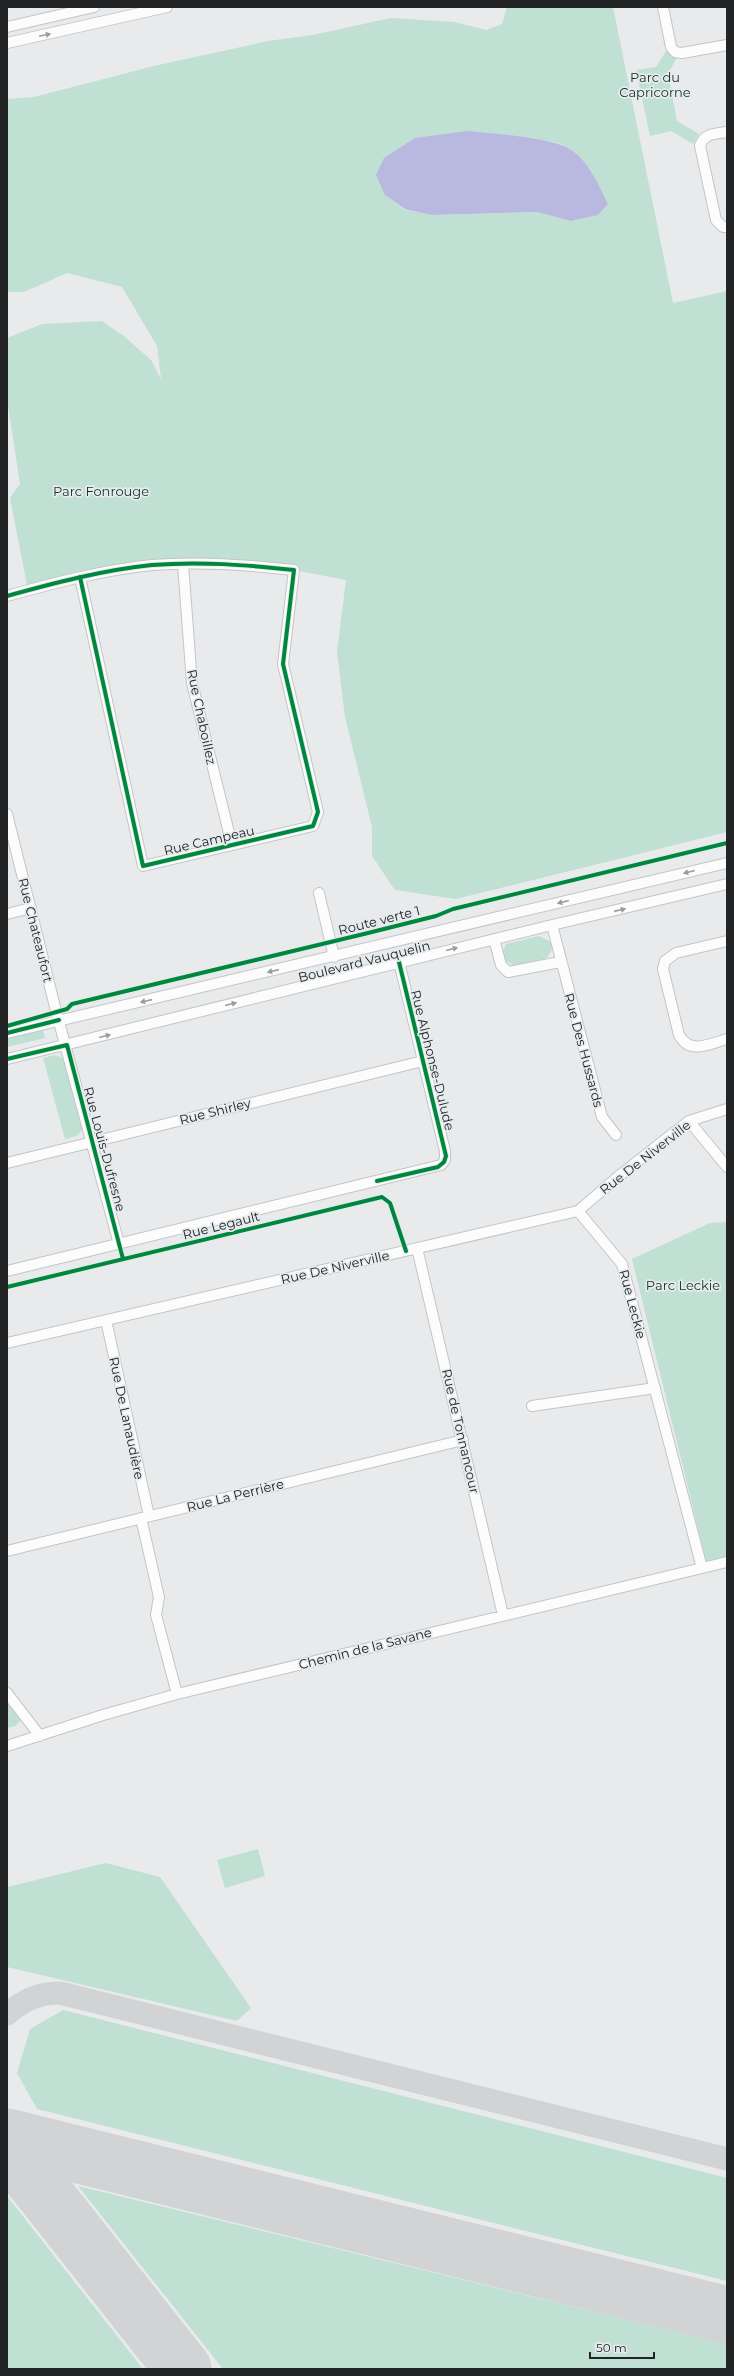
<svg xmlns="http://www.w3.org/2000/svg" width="734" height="2376" font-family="Montserrat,sans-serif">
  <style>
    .green { fill: #c0e0d3; fill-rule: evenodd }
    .water { fill: #b8b8e1 }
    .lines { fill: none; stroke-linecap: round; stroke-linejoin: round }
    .taxiway { stroke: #d2d3d4; stroke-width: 23 }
    .runway { stroke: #d2d3d4; stroke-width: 57 }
    .minor-casing { stroke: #c3c5c6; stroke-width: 12 }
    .minor { stroke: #fcfcfc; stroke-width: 10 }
    .cycleway-casing { stroke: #e6ebee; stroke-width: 6 }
    .cycleway { stroke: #00873e; stroke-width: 4 }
    .oneway { fill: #9a9b9b }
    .labels { text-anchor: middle; stroke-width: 3.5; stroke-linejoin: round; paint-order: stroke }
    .park-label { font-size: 13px; fill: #103124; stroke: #e6ebee }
    .street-label { font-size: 13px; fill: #222425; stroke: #e6ebee }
  </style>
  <rect width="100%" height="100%" fill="#e8eaec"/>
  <path class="green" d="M507,7h106l60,296 54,-12v541l-271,67 -61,-9 -23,-34v-29l-27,-110 -8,-65 9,-72 -52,-10 -67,-8 2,-16 -3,17 -74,2 -124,25 -18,-92 10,-14 -13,-85v-61l35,-14 60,-3 23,16 26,23 10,19 -4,-33 -35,-59 -55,-14 -43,19h-17v-193l27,-2 120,-31 114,-25 45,-6 78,-17 63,4 32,8 16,-6zM521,137c15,3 35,3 48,11 18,11 29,39 39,56l-10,11 -26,6 -35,-9 -106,3 -27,-6 -19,-14z
    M666,51l11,6 -9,17 9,47 22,13 -6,10 -22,-13 -21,5 -14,-66 20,-3z
    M539,936l12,6 1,7 -5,9 -32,8 -9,-5 -3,-10 3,-7z
    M43,1030l2,8 -38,9v-8z
    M55,1055l9,4 19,70 -6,7 -12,3 -22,-81z
    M727,1222v338l-20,5 -75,-306 78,-36z
    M7,1703l14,17 -6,6 -8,2z
    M258,1849l7,27 -40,12 -8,-28z
    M106,1863l54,14 91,131 -14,13 -230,-54v-80z
    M63,2010l664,168v103l-690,-172 -20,-36 13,-44z
    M78,2186l649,158v25h-504z
    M7,2196l136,173h-136z"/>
  <path class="water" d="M467,131c22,2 87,7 103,18 18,11 29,37 38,55l-10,11 -27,6 -34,-9 -106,3 -26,-6 -20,-14 -9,-20 8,-17 31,-20z"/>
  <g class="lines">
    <path class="taxiway" d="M7,2014c17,-14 31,-21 53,-21l667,166
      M7,2127l18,15
      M31,2177c-11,-35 22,-28 42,-24"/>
    <path class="runway" d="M7,2137l720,178
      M7,2146l176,223"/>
    <g class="minor-casing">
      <path id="minor" d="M663,7l8,40 4,5 7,1 45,-8
        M7,27l87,-20
        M7,43l160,-36
        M727,132c-12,2 -23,1 -27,14l16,74 7,7h4
        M183,564l9,119 40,162
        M7,596c47,-13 96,-26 145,-31 48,-4 95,0 142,5l-11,94 35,148 -5,14 -170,40 -63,-289
        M7,814l49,197 63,233
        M319,893l15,64
        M7,914l24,-6
        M552,925l50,192 14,18
        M494,939l7,26 7,7 52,-10
        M727,941l-51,12 -11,8 -2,8 16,66c11,20 30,9 48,4
        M7,1033l720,-170
        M7,1059l545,-134 175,-41
        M689,1121l38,46
        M7,1163l416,-102
        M578,1211l44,53 80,304
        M417,1248l86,367
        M7,1271l434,-106 4,-5v-9l-46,-189
        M106,1320l43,196
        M7,1343l571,-132 42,-36 69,-54 38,-12
        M532,1406l123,-18
        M141,1518l18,79 -3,18 21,79
        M7,1551l456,-111
        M7,1693l33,43
        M7,1746l96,-31 74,-21 550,-132"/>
    </g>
    <use href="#minor" class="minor"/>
    <g class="cycleway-casing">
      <path id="cycleway" d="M7,596c47,-13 96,-26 145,-31 48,-4 95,0 142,5l-11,94 35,148 -5,14 -170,40 -63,-289
        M7,1026l60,-17 5,-5 296,-71 68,-17 17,-7 274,-66
        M7,1033l52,-13
        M7,1059l60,-14 56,214
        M377,1181l61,-14 6,-5 2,-6 -47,-194
        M7,1287l375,-90 8,6 16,48"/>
    </g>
    <use href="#cycleway" class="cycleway"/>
  </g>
  <defs><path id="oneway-solid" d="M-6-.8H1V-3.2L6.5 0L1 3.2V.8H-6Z"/></defs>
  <g class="oneway">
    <use href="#oneway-solid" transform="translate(45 35) rotate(-12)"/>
    <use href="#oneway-solid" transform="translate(689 872) rotate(166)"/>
    <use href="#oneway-solid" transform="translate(563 902) rotate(166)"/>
    <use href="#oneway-solid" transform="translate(620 910) rotate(-13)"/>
    <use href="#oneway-solid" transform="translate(452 949) rotate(-14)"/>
    <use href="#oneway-solid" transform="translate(273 971) rotate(167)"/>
    <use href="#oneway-solid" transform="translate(146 1001) rotate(167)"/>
    <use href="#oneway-solid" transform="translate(231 1004) rotate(-14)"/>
    <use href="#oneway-solid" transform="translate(105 1036) rotate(-14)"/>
  </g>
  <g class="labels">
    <g class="park-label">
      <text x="655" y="82">Parc du<tspan x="655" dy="15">Capricorne</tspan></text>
      <text x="101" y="496">Parc Fonrouge</text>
      <text x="683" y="1290">Parc Leckie</text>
    </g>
    <g class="street-label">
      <text transform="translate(202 717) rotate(78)" y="5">Rue Chaboillez</text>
      <text transform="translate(209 840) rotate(-13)" y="5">Rue Campeau</text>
      <text transform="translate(379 920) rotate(-14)" y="5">Route verte 1</text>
      <text transform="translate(36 930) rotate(76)" y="5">Rue Chateaufort</text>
      <text transform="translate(364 961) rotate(-14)" y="5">Boulevard Vauquelin</text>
      <text transform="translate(584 1050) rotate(75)" y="5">Rue Des Hussards</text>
      <text transform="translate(433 1060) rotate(76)" y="5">Rue Alphonse-Dulude</text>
      <text transform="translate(215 1111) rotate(-14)" y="5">Rue Shirley</text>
      <text transform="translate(105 1149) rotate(75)" y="5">Rue Louis-Dufresne</text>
      <text transform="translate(645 1157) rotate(-38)" y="5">Rue De Niverville</text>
      <text transform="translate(221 1225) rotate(-14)" y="5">Rue Legault</text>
      <text transform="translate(335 1267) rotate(-13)" y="5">Rue De Niverville</text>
      <text transform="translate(633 1304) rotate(75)" y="5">Rue Leckie</text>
      <text transform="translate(127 1418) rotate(78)" y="5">Rue De Lanaudière</text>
      <text transform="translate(461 1431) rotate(77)" y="5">Rue de Tonnancour</text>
      <text transform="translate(235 1495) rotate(-14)" y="5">Rue La Perrière</text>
      <text transform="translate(365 1648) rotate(-14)" y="5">Chemin de la Savane</text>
    </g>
  </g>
  <rect width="734" height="2376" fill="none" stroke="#222425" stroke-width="16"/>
  <path d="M590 2352v6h64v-6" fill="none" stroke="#222425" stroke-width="2"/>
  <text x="596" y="2352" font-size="12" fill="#222425" stroke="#e6ebee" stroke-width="3" paint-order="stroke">50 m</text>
</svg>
